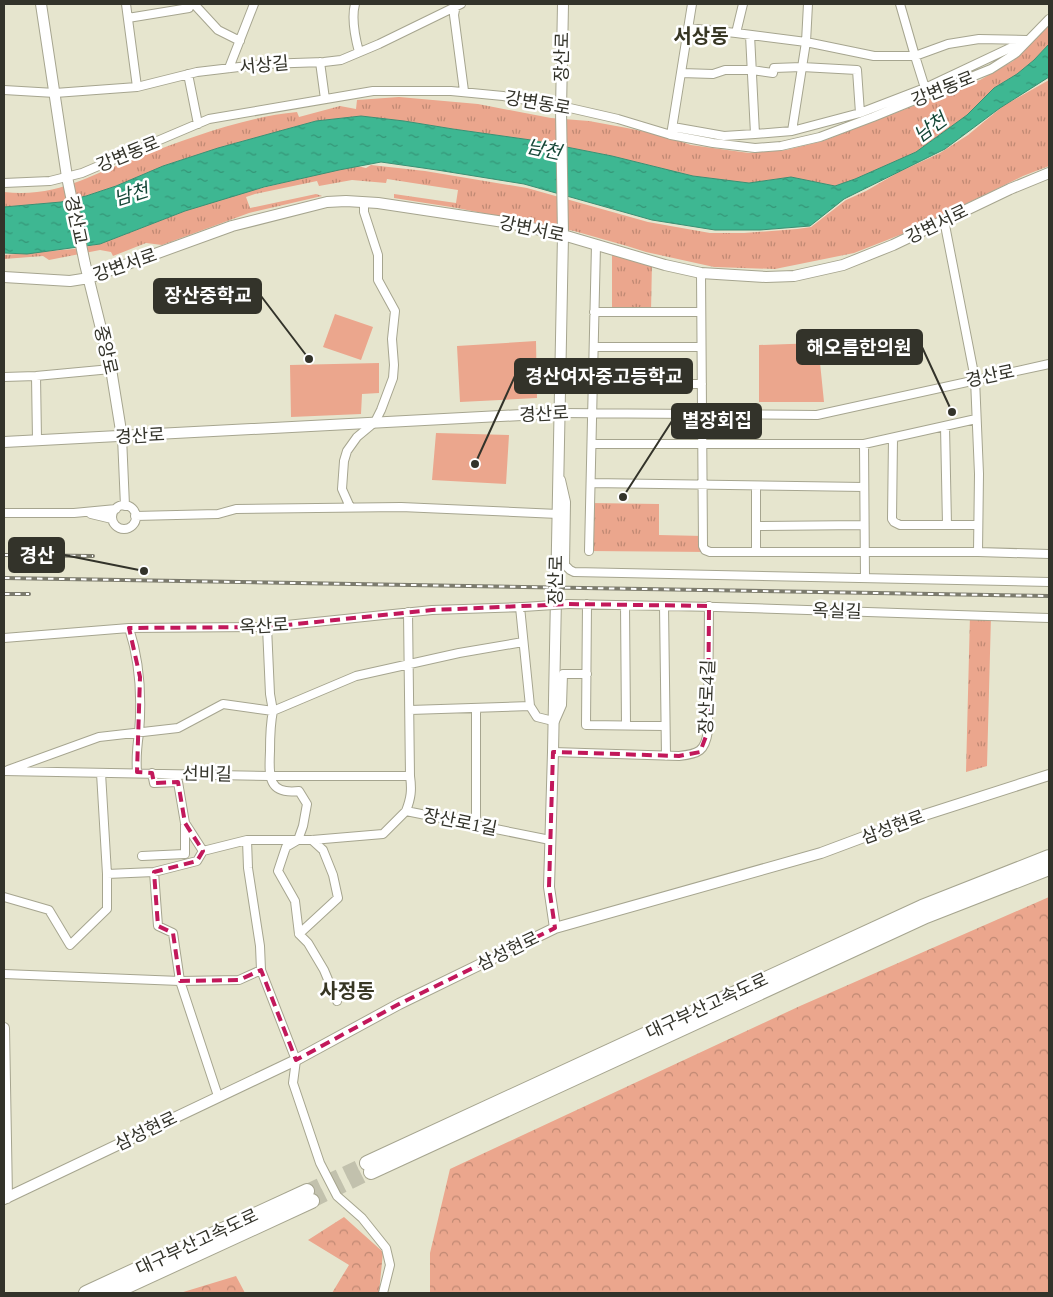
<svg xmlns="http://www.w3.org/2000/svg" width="1053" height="1297" font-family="'Times New Roman','Noto Sans KR',serif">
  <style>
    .grass { fill: #eba68d }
    .forest { fill: url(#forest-crowns) }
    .park { fill: url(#park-tufts) }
    .water { fill: url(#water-ripples); stroke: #3b8f73 }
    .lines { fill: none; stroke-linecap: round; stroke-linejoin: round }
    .highway-tunnel { stroke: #c2c1ad; stroke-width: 14; stroke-dasharray: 14 7; stroke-linecap: butt }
    .street-casing { stroke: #a6a58f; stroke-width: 10 }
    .secondary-casing { stroke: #a6a58f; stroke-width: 12 }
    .highway-casing { stroke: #a6a58f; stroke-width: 16 }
    .street { stroke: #fff; stroke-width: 8 }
    .secondary { stroke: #fff; stroke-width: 10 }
    .highway { stroke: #fff; stroke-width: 14 }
    .rail-casing { stroke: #7c7b6d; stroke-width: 4 }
    .rail { stroke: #fff; stroke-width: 2; stroke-dasharray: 5.5; stroke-linecap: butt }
    .street-bridge-casing { stroke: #a6a58f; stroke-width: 10; stroke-linecap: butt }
    .street-bridge { stroke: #fff; stroke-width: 8 }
    .marked { fill: none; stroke: #c2185b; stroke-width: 4; stroke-dasharray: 10 6; stroke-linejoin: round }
    .labels { text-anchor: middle; stroke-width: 5; stroke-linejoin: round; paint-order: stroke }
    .street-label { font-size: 18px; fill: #33332a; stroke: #fff }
    .water-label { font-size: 19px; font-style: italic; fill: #154737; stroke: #fff }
    .quarter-label { font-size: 20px; font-weight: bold; fill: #373623; stroke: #fff }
    .leader { fill: none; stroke: #33332a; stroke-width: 2 }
    .callout-dot { fill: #33332a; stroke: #fff; stroke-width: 2 }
    .callout { fill: #33332a; stroke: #33332a; stroke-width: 2 }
    .callout-label { font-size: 19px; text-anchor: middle; font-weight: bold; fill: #fff }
  </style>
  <defs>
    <pattern id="forest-crowns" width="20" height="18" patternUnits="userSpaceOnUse" patternTransform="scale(1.25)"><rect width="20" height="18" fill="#eba68d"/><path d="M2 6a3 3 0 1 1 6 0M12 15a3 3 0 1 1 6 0" fill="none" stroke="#bf8873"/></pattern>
    <pattern id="park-tufts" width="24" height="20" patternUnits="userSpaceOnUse" patternTransform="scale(1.25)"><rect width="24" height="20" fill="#eba68d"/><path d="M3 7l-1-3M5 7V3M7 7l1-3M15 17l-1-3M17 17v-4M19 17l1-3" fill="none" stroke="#bf8873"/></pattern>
    <pattern id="water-ripples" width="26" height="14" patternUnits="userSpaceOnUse" patternTransform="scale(1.25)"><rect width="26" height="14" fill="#3eb792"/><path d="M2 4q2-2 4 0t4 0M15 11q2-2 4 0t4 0" fill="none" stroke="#359577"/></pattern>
  </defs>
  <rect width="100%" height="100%" fill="#e6e5ce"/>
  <path class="grass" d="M335,314l38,13 -12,33 -38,-13z
    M536,341l1,57 -77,4 -3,-56z
    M818,343l6,59h-65v-57z
    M379,363v30l-17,1 -1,20 -70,3 -1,-52z
    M436,433l73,2 -3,49 -74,-4z"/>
  <path class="forest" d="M1049,897v396h-619v-40l20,-84 350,-163z
    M344,1217l39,35 -4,41h-47l17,-28 -41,-25z
    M236,1276l9,17h-65z"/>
  <path class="park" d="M1049,25v19l-15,16 -17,14 -23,14 -27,27 -51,37 -61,27 -20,7 -44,-9 -42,6 -56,-7 -81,-20 -81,-16 -78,-11 -49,-8 -43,-5 -45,5 -98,27 -55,18 -47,20 -30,10 -25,6 -57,5v-15c55,6 86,-18 135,-35 50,-19 105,-40 158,-45l2,5 41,-11 16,3 1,-9 42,-3 79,7 73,14 38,3 38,7 34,7 30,10 58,8 37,-3 37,-9 157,-61 33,-19z
    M1049,80v86l-26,10 -113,55 -56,22 -79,16 -61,-2 -68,-15 -19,-6 -53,-15 -117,-23 -63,-10v-4l62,9 2,-13 -71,-11 -1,4 -34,-3 -33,6 -2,-5 -62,13 -9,3 4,11 66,-14 6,2 -73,17 -87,32 -16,-2 -33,13 -2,-4 -11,-2 -51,10 -6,-4 -39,3v-4l69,-6 27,-5 93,-36 45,-14 85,-21 34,-7 9,2 5,-3 54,6 102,17 121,34 62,11h34l53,-4 14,-2 35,-27 20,-9 31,-18 43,-20 28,-18 35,-29z
    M612,250l40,12 -1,50h-39z
    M590,503l69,1v31l44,1v10l7,6 -121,-1z
    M970,615l21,1 -4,150 -21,6z"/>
  <path class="water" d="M1049,44v33l-49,31 -55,41 -101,50 -34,27 -50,4h-45l-63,-10 -128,-36 -87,-14 -56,-8 -42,8 -75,17 -79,24 -85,33 -73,10 -23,-1v-46l57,-5 25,-6 30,-10 47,-20 55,-18 98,-27 45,-5 43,5 49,8 78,11 81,16 81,20 56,7 42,-6 44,9 20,-7 61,-27 51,-37 27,-27 23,-14 17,-14z"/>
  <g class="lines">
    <path class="highway-tunnel" d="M307,1191l60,-28
      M312,1201l59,-29"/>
    <g class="street-casing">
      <path id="street" d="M126,4l11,83
        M194,4l24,26 22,11
        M355,4c-4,15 0,33 4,48
        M456,4l-2,11 10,76
        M808,4l-2,38 68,14h41l-15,-52
        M128,18l61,-10 1,-4
        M688,28l48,5 7,-29
        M736,33l70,9 -14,89 -37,3 -5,-99
        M320,62l5,37
        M229,68l25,-64
        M681,73l32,1 12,-4h27l21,3 1,-5 28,-1 55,3 3,43 -68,18
        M188,74l10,50
        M4,90l51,3 82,-6 60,-15 67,-8 60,-2 17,-2 38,-16 82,-40
        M860,113l65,-25 -10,-32 33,-12 31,-5 48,1 -102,48
        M673,127l51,9 31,-2
        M671,135l21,-131
        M4,183l46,-2 32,-8 127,-54 164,-28h78l52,5 58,10 57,13 53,16 42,8 42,5 26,-2 39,-9 53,-20 118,-48 25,-16 33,-34
        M944,220l31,159 4,95 -1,78
        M701,273l2,273 2,4 5,2h268l71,2
        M594,312h107
        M594,347h107
        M36,376l1,64
        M4,377l32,-1 75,-7
        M593,384h109
        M559,413l258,2 232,-51
        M945,426l2,99
        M122,437l3,69
        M893,438l-1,81 2,3 6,3h78
        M592,444h272l112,-25
        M864,444l1,134
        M561,480l5,22 -1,63 5,5 4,2 475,10
        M591,483l273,4
        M112 517a12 12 0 1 1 24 0a12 12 0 1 1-24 0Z
        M350,507l-8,-18 2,-28 3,-10 10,-14 18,-15 6,-12 12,-32 1,-13 -2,-26 3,-28 -17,-31v-25l-14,-43v-10
        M4,513h70l42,-4
        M91,514l21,5
        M135,516l83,-2 18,-5 165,-2 157,7
        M756,526l108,-1
        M589,551l7,-306
        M756,552v-66
        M566,604l150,3 333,11
        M587,604l-1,121 79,1
        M625,605l1,120
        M664,606l2,150
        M520,607l10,99 7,11 16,4
        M408,612l2,164c2,14 1,22 -4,35l144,29
        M129,628c11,34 13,70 10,105 -2,14 -3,26 -2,39
        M4,638l125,-10 138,-1 165,-17 91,-3
        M476,709v116
        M410,710l120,-4
        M555,721l7,-16 1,-31h24
        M553,752l126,4c20,-2 26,-5 29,-25l1,-125
        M8,770l91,-33 79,-9 45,-24 50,7 -3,-17 -3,-67
        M4,771l265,5h141
        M101,773l6,101 47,-2 43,-11 6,-10 44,-11h65l71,-6 23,-23
        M185,823l18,28
        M247,840l1,28 12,78 1,24 35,90 -3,23 27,80 17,33 25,22 24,30 4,17 -7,28
        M142,856l43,-2v-31l-7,-41 -24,1 -2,-10
        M154,872l4,54 15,7 7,48 38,115
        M4,897l45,13 21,35 37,-36v-35
        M299,934l39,-36 -5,-23 -10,-25 -11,-10
        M4,974l176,7 59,-1 22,-10
        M337,1001l-13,-31 -16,-27 -9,-9 -4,-33 -17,-30 8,-24 12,-7 5,-14 4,-22 -8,-13c-32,4 -30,-16 -29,-40 0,-14 0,-26 3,-40l83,-35 103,-23 64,-11"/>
    </g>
    <g class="secondary-casing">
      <path id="secondary" d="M41,4l26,173 18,87 26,105 11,68
        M4,277l66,4 19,-3 143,-52 95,-24 19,-1 32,2 126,19 59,13 102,30 36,8 65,4 28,-1 49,-11 50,-20 117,-56 39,-16
        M4,442l555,-29
        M555,928l-6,-41 4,-135 10,-517 -2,-125 2,-106
        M4,1028l3,170
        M4,1199l292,-139 103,-56 156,-76 266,-75 91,-34 137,-44"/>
    </g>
    <g class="highway-casing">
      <path id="highway" d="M367,1163l555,-256 127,-50
        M371,1172l555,-256 123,-48
        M86,1293l221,-102
        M112,1293l200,-92"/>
    </g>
    <use href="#street" class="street"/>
    <use href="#secondary" class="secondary"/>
    <use href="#highway" class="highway"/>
    <g class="rail-casing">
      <path id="rail" d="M4,555l89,1
        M4,578l1045,18
        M4,594h25"/>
    </g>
    <use href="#rail" class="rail"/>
    <g class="street-bridge-casing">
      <path id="street-bridge" d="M523,607l46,-3"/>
    </g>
    <use href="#street-bridge" class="street-bridge"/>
  </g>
  <path class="marked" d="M569,604l140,2 -1,125 -8,21 -21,4 -126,-4 -4,135 6,41 -156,76 -103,56 -35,-90 -22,10 -59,1 -7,-48 -15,-7 -4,-54 43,-11 6,-10 -18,-28 -7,-41 -24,1 -2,-10 -15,-1 3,-95 -11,-49 138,-1 165,-17z"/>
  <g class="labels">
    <g class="street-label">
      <text transform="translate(562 57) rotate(-89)" y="6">장산로</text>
      <text transform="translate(264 65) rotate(-5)" y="6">서상길</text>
      <text transform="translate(943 89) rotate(-22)" y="6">강변동로</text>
      <text transform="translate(538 103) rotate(10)" y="6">강변동로</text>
      <text transform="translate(128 154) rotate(-22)" y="6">강변동로</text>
      <text transform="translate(76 220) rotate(78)" y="6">경산교</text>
      <text transform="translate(937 224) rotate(-26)" y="6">강변서로</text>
      <text transform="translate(532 229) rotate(12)" y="6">강변서로</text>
      <text transform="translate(125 265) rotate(-19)" y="6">강변서로</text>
      <text transform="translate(106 350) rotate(77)" y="6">중앙로</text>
      <text transform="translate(990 376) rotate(-12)" y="6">경산로</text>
      <text transform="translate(544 414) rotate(-3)" y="6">경산로</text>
      <text transform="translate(140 436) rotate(-3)" y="6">경산로</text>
      <text transform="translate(556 580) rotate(-89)" y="6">장산로</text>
      <text transform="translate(837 611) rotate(2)" y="6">옥실길</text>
      <text transform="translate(264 626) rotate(-3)" y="6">옥산로</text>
      <text transform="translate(707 697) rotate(-88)" y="6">장산로4길</text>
      <text transform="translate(207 774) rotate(1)" y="6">선비길</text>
      <text transform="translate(460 822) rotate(11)" y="6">장산로1길</text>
      <text transform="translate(893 827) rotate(-20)" y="6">삼성현로</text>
      <text transform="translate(508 951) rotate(-26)" y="6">삼성현로</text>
      <text transform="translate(707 1006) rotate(-25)" y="6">대구부산고속도로</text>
      <text transform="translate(146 1131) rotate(-26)" y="6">삼성현로</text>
      <text transform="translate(197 1242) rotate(-25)" y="6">대구부산고속도로</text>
    </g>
    <g class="water-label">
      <text transform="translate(930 127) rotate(-36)" y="7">남천</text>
      <text transform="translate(544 149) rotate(12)" y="7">남천</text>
      <text transform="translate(131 194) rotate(-17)" y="7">남천</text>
    </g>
    <g class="quarter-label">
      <text x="701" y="43">서상동</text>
      <text x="347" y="998">사정동</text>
    </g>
  </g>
  <path class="leader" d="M309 359L261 296M952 412L922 347M475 464L515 376M623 497L672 421M144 571L64 555"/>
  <g class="callout-dot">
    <circle cx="309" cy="359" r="5"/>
    <circle cx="952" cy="412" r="5"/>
    <circle cx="475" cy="464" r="5"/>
    <circle cx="623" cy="497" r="5"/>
    <circle cx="144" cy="571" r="5"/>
  </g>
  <g class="callout">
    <rect x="154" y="279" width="107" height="34" rx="5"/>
    <rect x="797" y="330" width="125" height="34" rx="5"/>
    <rect x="515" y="359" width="177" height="34" rx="5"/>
    <rect x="672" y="404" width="89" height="34" rx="5"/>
    <rect x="9" y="538" width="55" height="34" rx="5"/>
  </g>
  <g class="callout-label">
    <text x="208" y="302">장산중학교</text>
    <text x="859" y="354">해오름한의원</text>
    <text x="604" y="383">경산여자중고등학교</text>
    <text x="717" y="427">별장회집</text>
    <text x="37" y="562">경산</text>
  </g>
  <rect width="1053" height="1297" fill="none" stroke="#33332a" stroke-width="10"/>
</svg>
